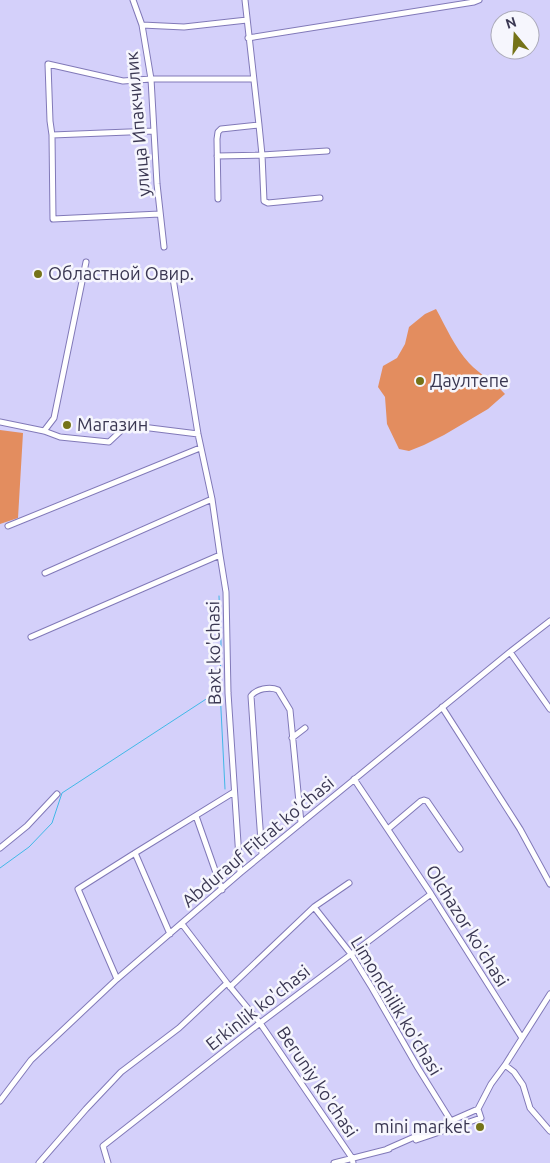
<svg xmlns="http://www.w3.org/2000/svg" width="550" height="1163" font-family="Ubuntu,sans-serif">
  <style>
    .green { fill: #e38d5f }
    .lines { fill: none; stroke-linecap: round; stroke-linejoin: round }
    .stream { stroke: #41b8e7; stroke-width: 1 }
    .minor-casing { stroke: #8179b8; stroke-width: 7 }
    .minor { stroke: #fff; stroke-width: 5 }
    .poi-dot { fill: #757318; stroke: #f6f6fd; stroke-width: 2 }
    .labels { text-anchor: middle; stroke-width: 5; stroke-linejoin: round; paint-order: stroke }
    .street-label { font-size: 18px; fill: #3a3752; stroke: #f6f6fd }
    .poi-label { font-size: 18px; fill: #3a3752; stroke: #f6f6fd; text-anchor: start }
  </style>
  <rect width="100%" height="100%" fill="#d4d0fa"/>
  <path class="green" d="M436,309c10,18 19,39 33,54 11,12 25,18 36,31l-17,15 -44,26 -20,10 -15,6 -10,-2 -12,-25 -2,-27 -7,-10 5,-21 14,-8 8,-14 4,-17 16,-13z
    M0,430l23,3 -5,85 -18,6z"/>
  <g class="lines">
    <path class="stream" d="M219,596l2,47 -1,47 5,99
      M0,868l29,-21 23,-24 10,-30 158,-103"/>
    <g class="minor-casing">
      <path id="minor" d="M133,0l9,25 9,54 6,105 7,63
        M142,25l42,2 63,-7
        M248,38l226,-36 5,-2
        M259,125l3,30 65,-4
        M52,135l102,-4
        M217,156l45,-1 2,46 4,2 52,-5
        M218,199l-1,-60 1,-7 3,-3 38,-4 -14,-125
        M160,214l-107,5 -1,-84 -2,-14 -2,-57 75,17 28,-2h102
        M172,272l26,162 14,65 8,56 6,37 2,101 12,180
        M0,422l44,9 16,6 49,5 16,-15 9,-1 64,8
        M44,431l10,-13 32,-156
        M8,526l192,-78
        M45,573l167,-74
        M31,637l189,-82
        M510,652l40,57
        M442,707l78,122 30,55
        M292,738l13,-10
        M354,779l77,115 91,144
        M196,816l26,74
        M388,829l33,-28 3,-1 3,1 33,48
        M0,848l27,-22 30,-32
        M135,853l35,81
        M262,855l-3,-41 -8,-118c5,-7 19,-10 27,-6l12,20 11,113
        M314,907l37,47 21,34 46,80 33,53
        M182,924l45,59 33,40 92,135 1,5
        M117,979l-39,-90 57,-36 99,-61
        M230,987l84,-80 35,-24
        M505,1065l9,7 9,13 7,23 20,23
        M0,1101l31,-41 86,-81 123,-106 270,-221 40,-31
        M416,1140l65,-22 -3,-9
        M387,1149l91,-40 13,-25 14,-19 45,-71
        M39,1163l47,-54 35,-37 58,-44 48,-45
        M108,1163l-5,-17 157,-123 171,-129
        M334,1163l55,-14"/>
    </g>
    <use href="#minor" class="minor"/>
  </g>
  <g class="poi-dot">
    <circle cx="38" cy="274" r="5"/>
    <circle cx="420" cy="381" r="5"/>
    <circle cx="67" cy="425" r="5"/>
    <circle cx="480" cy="1127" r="5"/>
  </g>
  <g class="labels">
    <g class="street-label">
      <text transform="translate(138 124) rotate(-95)" y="6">улица Ипакчилик</text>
      <text transform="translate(214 653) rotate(-91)" y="6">Baxt ko'chasi</text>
      <text transform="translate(258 842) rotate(-40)" y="6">Abdurauf Fitrat ko'chasi</text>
      <text transform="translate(467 926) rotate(58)" y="6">Olchazor ko'chasi</text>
      <text transform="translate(396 1006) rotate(59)" y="6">Limonchilik ko'chasi</text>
      <text transform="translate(258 1008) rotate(-38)" y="6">Erkinlik ko'chasi</text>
      <text transform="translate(317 1082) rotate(56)" y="6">Beruniy ko'chasi</text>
    </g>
    <g class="poi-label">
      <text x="48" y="280">Областной Овир.</text>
      <text x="430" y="387">Даултепе</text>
      <text x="77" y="431">Магазин</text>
      <text x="470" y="1133" text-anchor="end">mini market</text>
    </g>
  </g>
  <g transform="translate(515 35) rotate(342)"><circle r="24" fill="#f6f6fd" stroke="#abaab9"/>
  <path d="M0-4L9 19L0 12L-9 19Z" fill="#757318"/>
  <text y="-8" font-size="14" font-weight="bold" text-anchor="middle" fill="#3a3752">N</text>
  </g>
</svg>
